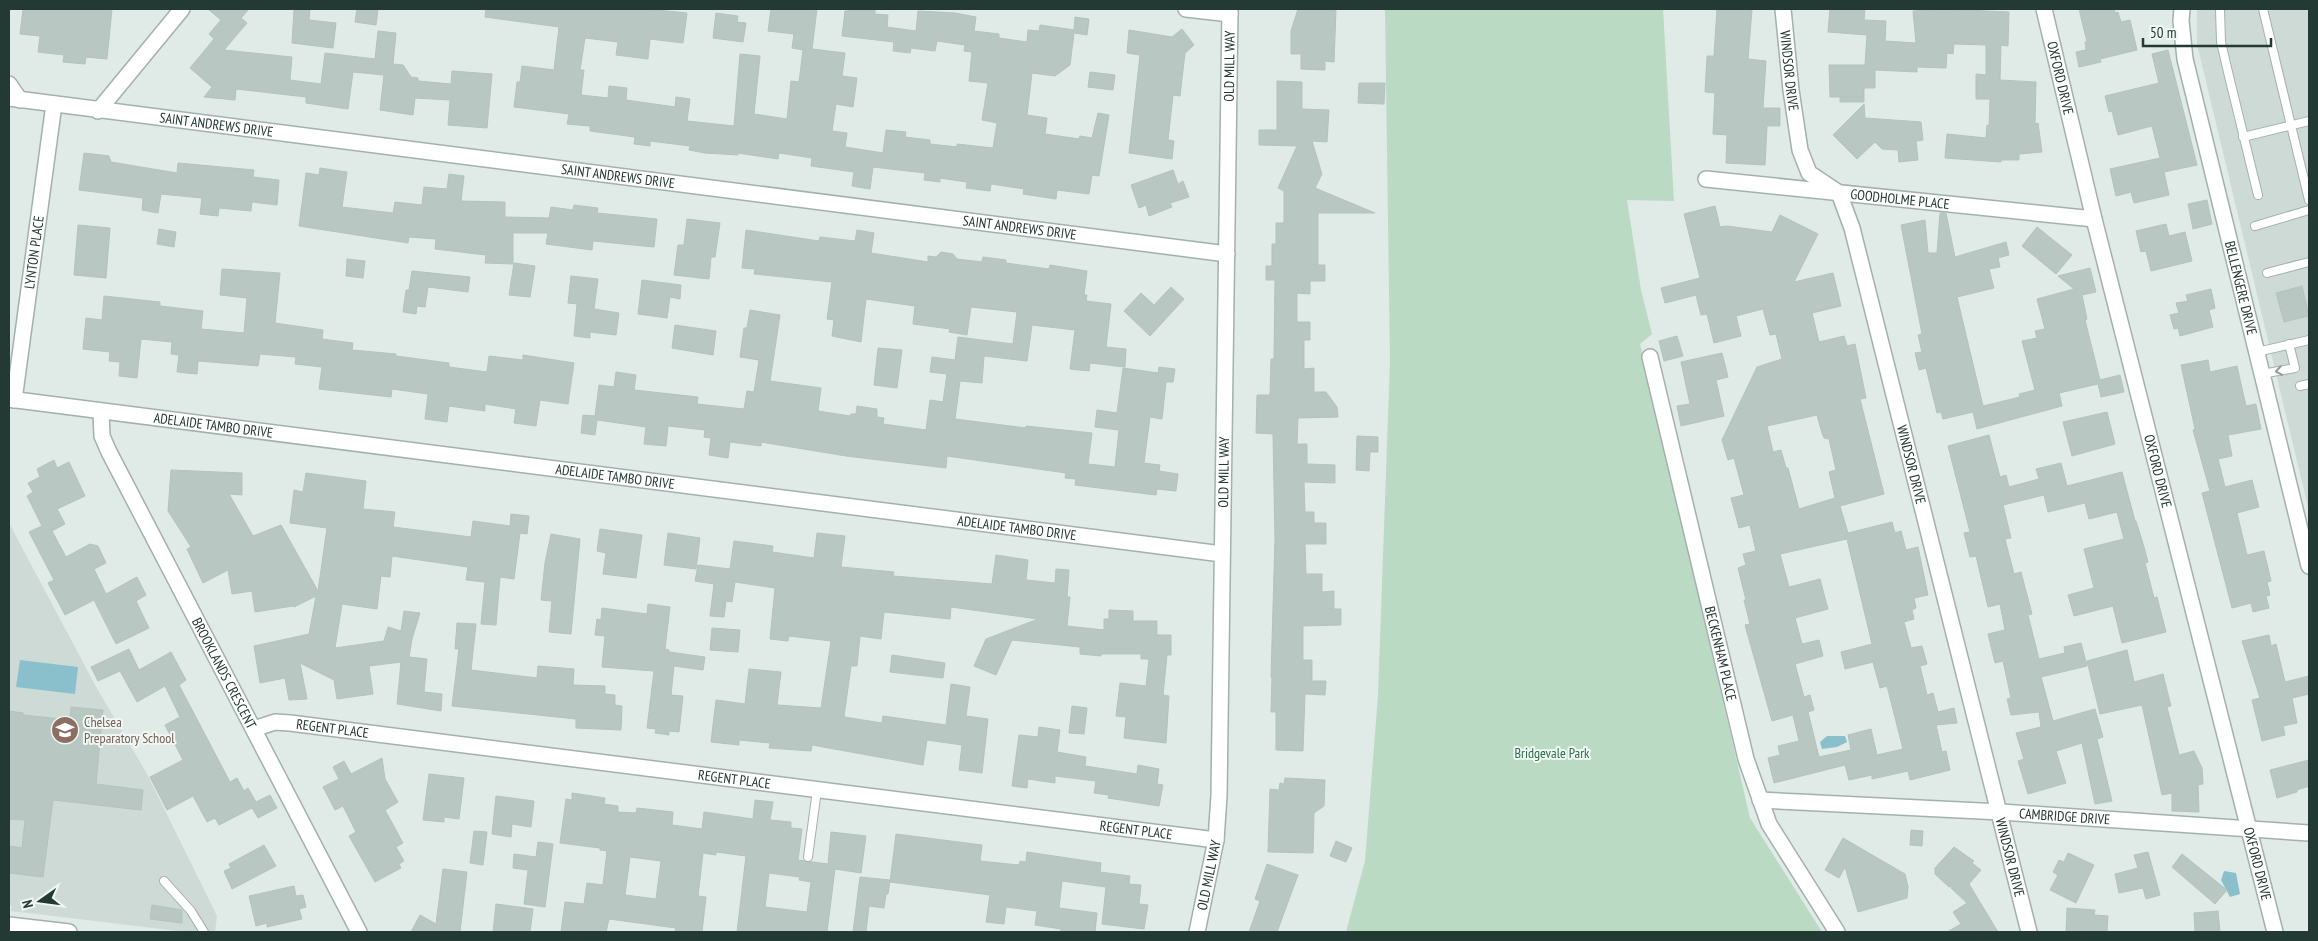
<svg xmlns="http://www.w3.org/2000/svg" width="2318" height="941" viewBox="0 0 2318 941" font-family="'PT Sans Narrow',sans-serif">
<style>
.built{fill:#cedad5}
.green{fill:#badac4}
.water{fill:#8ac0cc}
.building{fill:#b8c7c2;stroke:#b3c3bd;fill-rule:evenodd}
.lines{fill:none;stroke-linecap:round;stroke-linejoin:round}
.service-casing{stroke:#a3b1ad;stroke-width:10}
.minor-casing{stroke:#a3b1ad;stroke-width:18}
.tertiary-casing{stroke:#a3b1ad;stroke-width:18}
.service{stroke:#fff;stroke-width:8}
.minor{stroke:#fff;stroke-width:15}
.tertiary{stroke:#fff;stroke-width:15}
.oneway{stroke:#909c9a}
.labels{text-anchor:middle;stroke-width:4;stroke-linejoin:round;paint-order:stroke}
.street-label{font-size:14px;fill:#223934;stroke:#f0f7f4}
.education-label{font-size:14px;fill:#785e54;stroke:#f0f7f4;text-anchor:start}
.park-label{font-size:14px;fill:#2e6e49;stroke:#f0f7f4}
</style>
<rect width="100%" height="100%" fill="#e0eae6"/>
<path class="built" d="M2197,9H2309V511L2197,44Z
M9,523L95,685L147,774L217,916L215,932H187L11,911L12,906L9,905Z"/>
<path class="green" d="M1385,9H1663L1674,201L1627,200L1641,290L1652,334L1640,344L1750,818L1822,932H1346L1365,861L1378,696L1390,361Z"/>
<path class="water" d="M20,660L78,667L75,694L16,687Z
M1827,736H1845L1847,742L1837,747L1822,749L1820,742Z
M2224,871L2236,873L2240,894L2230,897L2221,880Z"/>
<path class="building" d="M23,9H112L107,59L86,57L85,64L63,62L64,55L38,52L40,36L20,34Z
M208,9H249L241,18L247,23L224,50L292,57L290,80L321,84L325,53L375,59L378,31L396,33L393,64L403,65L411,77L418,78V81L451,84L452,71L492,74L487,128L448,125L450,100L415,98L413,115L380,110L384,75L353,72L348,109L306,103V97L236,89L235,100L204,97L212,87L190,68L214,39L209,34L221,20Z
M294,9H310L309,20L336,23L333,48L292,43Z
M357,9H378L376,25L355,22Z
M486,9H648L687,13L683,43L650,39L648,59L616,55L618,42L585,38L580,70H584L581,95L608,98L609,86L627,88L626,100L675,107L676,97L690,99L687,121L734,126L740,54L760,56L754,114L787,119L791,81L799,82L803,50L792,48L794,34L768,31L771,9H817L812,49L845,53L842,76L857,78L853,107L836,104L832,131L847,133L845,147L883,153L886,130L906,132L905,137L930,140V144L957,147V144L993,148L997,123L982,120L988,83L969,81L972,52L964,51L965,45L937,41L935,51L911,48L910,53L893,51L894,42L842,36L845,11L875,9V14L888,15L887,27L916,31L918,11L955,13L976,17L974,31L999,34V38L1027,42L1028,30L1039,31L1040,25L1074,30L1075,17L1089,19L1087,35L1074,33L1070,65L1055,76L1032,73L1027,115L1047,118L1045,134L1079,139L1080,136L1092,138L1098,113L1109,115L1099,176L1092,175L1089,194L1057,190L1056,199L1023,194L1024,189L991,184L990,191L966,188L967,182L940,178V182L924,180L925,173L873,167L870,189L852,186L854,172L811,166L812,158L779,153L778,159L738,153V155L705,153L689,150L690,146L650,141V146L634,144L635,137L590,131V126L567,124L569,114L514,107L517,82H520L522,66L554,70L559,27L485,17Z
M1298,9H1336L1334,62L1325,61V70L1301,69V54H1291V31Z
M1717,9H1752L1748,59L1766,61L1763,108H1780V126H1767L1765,165L1726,163L1727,135L1713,134L1715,93L1705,92L1707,56H1714Z
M1830,9H1865L1864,20L1886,21L1885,41L1916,43L1913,11L1945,9L2009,12L2008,46L2001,45L2000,80L2036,82L2035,124L2038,123L2042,152L2019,154V160H2001V162L1945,158L1947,134L1986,138L1987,125L1989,126L1990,99H1976V74L1986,75V45L1954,44L1953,54L1947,53L1946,68L1917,67V72L1875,70V88H1864V102H1840V97H1830L1829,65H1865L1867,35L1828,32Z
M2079,9H2114L2115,13L2118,12L2121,22L2130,20L2137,50L2100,59L2101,62L2079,67L2076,52L2086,50L2085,42H2087Z
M716,13L738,16L737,22L746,23L743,42L713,38Z
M1182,29L1194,45L1185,53L1180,96L1173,95L1168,140L1174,141L1172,159L1129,153L1140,55L1127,53L1129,30L1172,37Z
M2168,50L2197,165L2164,172L2169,195L2134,203L2131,192L2116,196L2110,169L2160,158L2152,126L2118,135L2112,111L2109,112L2105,96L2159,83L2152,54Z
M1090,72L1115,75L1113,90L1088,87Z
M1277,81L1302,82V109L1329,110L1327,142L1312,141L1322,174L1315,188L1375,213H1318V265H1325V281H1310V294L1297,293V322H1310V340H1304V369L1314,368V392H1326L1337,407L1338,417L1298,418L1297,444H1307V464L1335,465V483L1304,482L1305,512H1314V523H1326V544H1305L1306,574H1322V592L1334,591V609H1341V625L1303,626V660H1312V681H1326L1325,695L1305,694L1303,751L1276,750V712H1271L1272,677H1271L1275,539L1273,434L1256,433L1257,395H1270L1271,359H1274L1275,280H1266V266H1272V244H1276V223H1284V191L1278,188L1297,146L1259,145V130H1277Z
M1359,83H1385L1384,104L1358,103Z
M1864,104L1865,118L1921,122L1923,140L1916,141L1918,160L1899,162L1898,150L1882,149L1875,142L1857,159L1833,135Z
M84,153L109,156L111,162L177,173L178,163L254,170L253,177L279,180L277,205L252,202L251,211L219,208L218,216L200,214L202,198L161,194L158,213L142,210L143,198L79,190Z
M320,168L347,172L342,207L393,213L395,202L422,205L424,187L447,189L449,174L464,176L461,201L505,202V217L549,218L551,207L573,210L574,205L598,208L597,213L657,219L654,247L593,241L592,250L546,244L548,233H513V264L485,263L486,255L435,249L436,239L409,237L408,243L299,226L306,173L319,175Z
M1173,170L1178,184L1183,181L1189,197L1170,203L1172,207L1149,216L1146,205L1139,208L1131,185Z
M2207,200L2212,224L2193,229L2188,204Z
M1715,206L1720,227L1727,226L1772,232L1780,215L1818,234L1794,282L1833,273L1841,306L1812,313L1819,342L1844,336L1847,346L1855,344L1866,398L1860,399L1884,494L1840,506L1848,533L1892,522L1895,533L1901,531L1906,550L1918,547L1928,595L1914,598L1916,608L1912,610L1914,619L1904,622L1911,648L1922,646L1927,664L1920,666L1927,695L1933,693L1938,712L1954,708L1957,723L1936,725L1942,752L1946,751L1950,770L1910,780L1908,771L1872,779V775L1849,780L1845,765L1774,783L1768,758L1780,755L1778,746L1799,741L1793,715L1772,721L1745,625L1750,624L1744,600H1746L1738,568L1746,565L1743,554L1756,551L1750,525L1739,528L1731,498L1744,495L1734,458L1728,460L1722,440L1757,367L1782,359L1776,334L1770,335L1763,309L1736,316L1741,336L1714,343L1707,314L1701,315L1696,295L1665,303L1661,288L1700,278L1684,214ZM1817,415L1822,433L1824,438L1829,439L1836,470L1829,472L1835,498L1799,509L1788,468H1786L1781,450L1773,452L1767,426ZM1847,539L1872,644L1841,652L1845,669L1873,662L1880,688L1887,686L1903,749L1877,755L1871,729L1848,735L1851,750L1819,757L1808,712L1814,710L1810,695L1804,697L1795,664L1823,656L1819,640L1802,644L1795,618L1828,609L1820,579L1789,587L1780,554Z
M1940,213H1946L1955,257L2006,242L2009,255L1998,258L2000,267L1989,269L1994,288L1957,297L1983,406L2020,397L2019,394L2035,390L2022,341L2037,338L2035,331L2045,329L2037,299L2074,289L2058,276L2090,268L2096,292L2082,295L2087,319L2085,320L2100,380L2120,375L2124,392L2101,397L2098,384L2059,393L2062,406L1977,429L1973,412L1943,419L1941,412L1937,413L1926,368L1919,370L1915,353L1922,352L1918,335L1922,334L1901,225L1925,220L1928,253H1937Z
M687,219L720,223L715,257H711L709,279L674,275L678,245H684Z
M2166,224L2169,236L2185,232L2192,261L2151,271L2146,251L2141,252L2136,231Z
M78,225L110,228L106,278L74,275Z
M2037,227L2072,255L2056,274L2022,246Z
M159,229L176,232L174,247L157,244Z
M746,230L819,241L820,237L855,241L857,230L874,233L871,253L928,262V256L936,257L941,252L953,254L957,259L982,262L983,257L1006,260V263L1049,269L1050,265L1087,271L1084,295H1087L1086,301L1111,304L1106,347L1126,349L1125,367L1090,363L1089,371L1070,369L1075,330L1032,325L1027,361L984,356L982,383L960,381L955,419L1026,428V426L1092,433L1088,464L1115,467L1119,430L1095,427L1097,410L1117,413L1123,368L1158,373L1159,367L1175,369L1173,382H1166L1162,419L1150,417L1144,463L1160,465L1159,471L1178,474L1176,491L1157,489L1156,495L1075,485L1076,479L1065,478L1066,473L947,456L946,468L846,456L761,442V446L730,442L728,458L709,455L711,438L704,437L705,430L668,426L666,446L644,444L646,427L597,420L595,435L581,433L583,415L595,416L599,385L614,387L616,372L636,375L634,390L698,397L697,404L744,409L747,391L754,392L759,360L740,357L744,328H747L750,310L780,315L770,381L821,388L818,411L850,416L851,414H856L857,406L877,409V417L884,418L883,424L926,430L930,400L943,402L947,374L930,372L932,357L955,360L958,337L1013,344L1017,312L971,307L967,335L949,332L950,329L913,324L915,306L866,299L861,342L832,336L834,320L827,319L832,282L754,274L755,269L742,268Z
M347,259L365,261L363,278L346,276Z
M514,263L535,266L530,297L509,295Z
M222,269L280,273L275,323L323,330L322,339L353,343L352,350L396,354V356L449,363V367L487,372L489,356L523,360V355L574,363L568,404L540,400L536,426L514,423L516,409L485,404V411L449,406L447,422L425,419L428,394L392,389L391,397L319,389L322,367L295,364L296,357L260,354L258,366L198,361L197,374L177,372L179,355L171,354L172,342L141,339L137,378L119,376L120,362L109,361L110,352L83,349L86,318L102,320L104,296L160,302V306L203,311L201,329L244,333L247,298L220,295Z
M412,271L470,277L468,292L428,287L425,307L417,306L416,314L403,312L406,290H409Z
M571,276L598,279L594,309L619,313L616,335L590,332V338L574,336L577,304L568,303Z
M642,280L681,285L680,299L670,297L667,318L638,314Z
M2302,286L2309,316L2284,322L2276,293Z
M1171,287L1184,299L1150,336L1124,311L1141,293L1154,305Z
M2211,289L2215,308L2209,310L2213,327L2180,336L2178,328L2174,329L2170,315L2179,313L2176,303L2188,301L2186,295Z
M675,325L716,331L713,355L672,348Z
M1677,336L1683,356L1664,361L1659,341Z
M878,348L902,350L897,388L874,385Z
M1722,353L1728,377L1716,380L1724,416L1681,426L1677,406L1690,404L1681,362Z
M2208,360L2210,372L2237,366L2246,406L2256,404L2261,429L2228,435L2232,456L2218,459L2225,487L2252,480L2259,507L2237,513L2247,555L2264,551L2271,581L2267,582L2270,595L2266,596L2269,608L2253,612L2251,603L2232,608L2202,493L2210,491L2193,430L2195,429L2181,365Z
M2107,412L2115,444L2072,456L2063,422Z
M1989,435L2000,477L2006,475L2009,487L2039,479L2036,469L2061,463L2067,486L2122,472L2135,521H2136L2144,547L2148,562L2145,563L2154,598L2157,597L2166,632L2122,643L2113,606L2074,616L2068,595L2094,588L2084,549L2124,539L2117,512L2089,519L2085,503L2048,512L2044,495L2003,505L2011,538L2005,539L2014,574L2021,572L2032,614L2028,615L2039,659L2065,653L2064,647L2081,643L2087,666L2041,677L2053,721L2095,709L2103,737L2097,739L2112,801L2095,804L2082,743L2056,751L2066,783L2028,794L2018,761L2024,759L2016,733L2041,727L2039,712L2011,715L2007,699L2011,698L2003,661L1995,663L1988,634L2005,630L2000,604L1988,607L1976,556L1970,557L1964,533L1970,532L1948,446Z
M1357,436L1378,437V452H1370L1369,471L1356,470Z
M54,460L57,468L69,462L85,496L57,509L65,524L52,531L66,557L90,544L98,546L106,563L94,569L106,594L137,577L146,595L136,601L149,628L116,644L94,600L65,615L48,583L54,580L29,532L42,526L27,496L33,492L28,483L40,477L37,469Z
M171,470L242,473V495L229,494L253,536L281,525L318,591L327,528L290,523L294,490L303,492L306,473L366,481L363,509L395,512L393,527L471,537L473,521L510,526L511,514L529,516L527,534L520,533L514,579L500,577L496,625L481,624L485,582L466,580L468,567L392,556L390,577L381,576L377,609L342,604L335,648L384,641L388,627L401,631L404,611L420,613L412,639L409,657L427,659L424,692L442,694L441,711L397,704L401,662L369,666L373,694L337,699L334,680L300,663L307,699L289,700L285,678L260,683L254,646L309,634L316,596L294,607L293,606L255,612L252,591L232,594L228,570L203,583L187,549L191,547L168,511Z
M600,529L642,535L636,578L603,574L606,553L597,551Z
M668,533L700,538L696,569L664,565Z
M817,533L845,536L841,567L894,572L893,576L992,584L996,555L1028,560L1026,580L1055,583L1056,569L1069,570L1067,597H1070L1067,626L1104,630V619H1109V610L1133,611V621H1157V635H1171V655H1167L1163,695L1169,696L1166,743L1124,738L1126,717L1116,716L1120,683L1146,686L1149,659H1141V654H1101V656L1080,654V647L1012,640L996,675L974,666L986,639L1038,619L951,607L950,619L884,612L881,639L860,636L857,666H851L844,717L882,723L883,716L946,725L951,684L970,687L966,716L988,719L982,773L959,770L962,745L927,740L923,765L812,745L811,751L769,748L770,743L739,740V745L711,742L716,700L745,704L749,669L781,672L777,705L821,708L831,641L789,636L788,641L770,639L775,588L735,582L732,602L726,601L724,617L710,616L714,584L695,581L698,565L730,569L734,541L773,546L772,552L814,558Z
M551,534L580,539L571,634L549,632L552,601L541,600L545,563Z
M648,604L670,607L665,649L669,650V652L705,657L703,670L674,666L671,695L683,696L679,732L669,731V735L655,733L656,729L647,728L654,671L602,667L605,636L595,635L597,619L601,620L602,608L647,614Z
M457,623L476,624L471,670L537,678L538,666L574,669L573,685L605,686V694L615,695V705L622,706L621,730L576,728V719L452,706L459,649H455Z
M712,628L740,630L738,652L710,650Z
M2269,635L2271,646L2276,644L2285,682L2309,676V694L2292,698L2297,723L2283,726L2285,735L2262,741L2252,700L2260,698L2242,641Z
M129,649L139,670L171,652L186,680L179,685L230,782L237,778L244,791L248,788L256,802L270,795L277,808L258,818L252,808L219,825L215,818L207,822L193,796L167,810L150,777L183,760L165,725L180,717L165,686L137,702L120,671L98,681L91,667Z
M2127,650L2134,682L2163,674L2171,706L2167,707L2179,755L2194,751L2202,768L2203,784L2198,785L2199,812L2172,811V793L2162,795L2142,705L2100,714L2087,661Z
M892,655L945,663L943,678L890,672Z
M1072,706L1087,708L1084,734L1069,733Z
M71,707L103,710L96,784L143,790L141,810L53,800L43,877L9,873V846L22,848L25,820L9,819V711L23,713V715L70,720Z
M1039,727L1060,730L1057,752L1086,757L1085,766L1137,774L1138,765L1159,769L1157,784L1163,785L1159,806L1108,798L1109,795L1094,793L1096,781L1055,776V783L1028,779L1027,788L1012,786L1019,735L1038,737Z
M382,758L385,779L398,802L385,810L403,843L396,847L404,861L399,864L401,868L375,882L349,836L356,832L343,806L335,810L323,787L339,779L333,767L344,761L351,774Z
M2309,760V786L2297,790V792L2277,798L2270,770Z
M429,774L464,778L459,819L444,817V822L423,820Z
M1285,778L1325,780L1324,806L1314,813L1313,853L1268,852L1270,789L1279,790L1280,783L1284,784Z
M572,793L605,798L604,804L618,806V812L636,813L637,808L673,812L672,825L702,829L704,812L753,819L755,800L773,802L770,820L791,822V828L802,829L798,860L828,864L831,832L866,836L861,873L835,869L827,932H737L746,856L716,852V855L703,853L698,896L706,897L702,932H675L676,928L609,919L606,932H561L565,902L584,904L587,883L603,885L607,851L600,850V848L560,843L566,799L572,800ZM630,857L661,861L656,899L625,895ZM769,873L800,877L799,880L811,882L807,912L765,907Z
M496,796L534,801L531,827L512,824L511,837L492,834Z
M1911,830L1923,831L1922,846L1910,845Z
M474,831L487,832L483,865L470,863Z
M896,834L982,845L980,861L1019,865L1020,861L1026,862L1027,852L1101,863L1100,872L1130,876L1129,884L1141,885L1139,904L1148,905L1144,929L1102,924L1106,887L1062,881L1059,908L1097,913L1095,932H1061V929L1035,925L1037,911L1006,907L1004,924L986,922L990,895L890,882Z
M1843,838L1905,874L1908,887L1907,898L1858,912L1845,867L1839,878L1825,870Z
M1336,841L1352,848L1346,862L1330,856Z
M538,842L553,844L545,907L524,904L528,870L513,868L514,854L536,857Z
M264,845L276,866L232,889L224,871L231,868L229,864Z
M1954,847L1974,861L1972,863L1981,870L1969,884L1998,932H1947L1961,924L1953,912L1967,903L1951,888L1955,886L1949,887L1935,874V868Z
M2148,852L2160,895L2146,899L2143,888L2119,893L2115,874L2138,868L2134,855Z
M2068,853L2094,865L2076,903L2050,890L2058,875L2053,872L2059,860L2064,862Z
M2182,854L2227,890L2215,904L2172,867Z
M1267,864L1298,875L1277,932H1249L1259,904L1260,901L1255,899Z
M443,869L467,872L460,932H411L420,915L436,924Z
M860,877L890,880L888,894H886L884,908L869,906L866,932H853Z
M294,886L296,896L303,895L306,907L299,909L302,919L267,927V923L256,926L249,896Z
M496,904L533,909L530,932H493Z
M152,905L182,910V923L150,919Z
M2067,908L2095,910L2094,915L2108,916L2107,932H2066Z
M2218,911L2220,932H2195L2194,913Z"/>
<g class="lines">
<g class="service-casing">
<path id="service" d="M2220,9L2221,42L2227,68L2258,195
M2263,9L2309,200
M2243,137L2309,121
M2255,226L2309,210
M2267,273L2309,262
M2257,352L2309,340
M2262,374L2295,368L2289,344
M2300,386L2309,384
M808,857L817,790
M164,881L191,911L204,932"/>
</g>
<g class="minor-casing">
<g id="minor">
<path d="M1186,9L1230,14"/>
<path id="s1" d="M1783,9L1791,90L1800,150L1809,173L1839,193L1852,228L2029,932"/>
<path id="s2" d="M2044,9L2094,219L2275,932"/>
<path id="s3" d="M2182,9L2181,21L2185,59L2309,566"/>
<path d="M9,84L20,100"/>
<path id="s4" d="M9,98L1227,254"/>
<path d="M98,111L182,9"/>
<path id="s5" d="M1706,179L2094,219"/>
<path id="s6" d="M1650,357L1746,759L1769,824L1837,932"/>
<path id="s7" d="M14,400L54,104"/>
<path id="s8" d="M101,412L102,436L109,452L359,932"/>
<path id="s9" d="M254,729L275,722L290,723L1216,840"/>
<path id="s10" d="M1760,800L2001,812L2309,833"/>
<path d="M9,925L69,932"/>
</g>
</g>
<g class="tertiary-casing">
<g id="tertiary">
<path id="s11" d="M9,399L1222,554"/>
<path id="s12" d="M1197,932L1216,840L1219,796L1230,9"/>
</g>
</g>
<use href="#service" class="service"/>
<use href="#minor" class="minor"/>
<use href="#tertiary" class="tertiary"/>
</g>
<defs><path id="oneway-chevron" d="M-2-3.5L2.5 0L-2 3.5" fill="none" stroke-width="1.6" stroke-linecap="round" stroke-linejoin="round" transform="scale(1.25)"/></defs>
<use class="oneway" href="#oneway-chevron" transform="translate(2279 371) rotate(170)"/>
<defs>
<g id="school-disc" transform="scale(1.4375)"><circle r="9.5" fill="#8d6e63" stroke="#f0f7f4"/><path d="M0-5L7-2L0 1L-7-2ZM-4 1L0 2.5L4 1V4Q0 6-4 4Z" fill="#fff"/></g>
</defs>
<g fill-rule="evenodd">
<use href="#school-disc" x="65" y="730"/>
</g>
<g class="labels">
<g class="street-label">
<text dy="5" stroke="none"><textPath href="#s12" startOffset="868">OLD MILL WAY</textPath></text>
<text dy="5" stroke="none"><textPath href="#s1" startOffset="62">WINDSOR DRIVE</textPath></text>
<text dy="5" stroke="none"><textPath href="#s2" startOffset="71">OXFORD DRIVE</textPath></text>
<text dy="5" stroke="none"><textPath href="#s4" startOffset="209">SAINT ANDREWS DRIVE</textPath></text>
<text dy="5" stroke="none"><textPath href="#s4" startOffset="614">SAINT ANDREWS DRIVE</textPath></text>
<text dy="5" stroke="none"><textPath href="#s5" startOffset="195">GOODHOLME PLACE</textPath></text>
<text dy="5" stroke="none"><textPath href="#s4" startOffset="1019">SAINT ANDREWS DRIVE</textPath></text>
<text dy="5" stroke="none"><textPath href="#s7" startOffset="149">LYNTON PLACE</textPath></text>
<text dy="5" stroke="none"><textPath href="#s3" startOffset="286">BELLENGERE DRIVE</textPath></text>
<text dy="5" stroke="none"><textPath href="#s11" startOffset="206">ADELAIDE TAMBO DRIVE</textPath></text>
<text dy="5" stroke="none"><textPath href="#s1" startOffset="484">WINDSOR DRIVE</textPath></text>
<text dy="5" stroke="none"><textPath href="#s2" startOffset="476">OXFORD DRIVE</textPath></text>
<text dy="5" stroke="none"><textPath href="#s12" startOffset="462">OLD MILL WAY</textPath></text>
<text dy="5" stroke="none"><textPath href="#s11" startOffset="611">ADELAIDE TAMBO DRIVE</textPath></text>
<text dy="5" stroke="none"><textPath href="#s11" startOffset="1016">ADELAIDE TAMBO DRIVE</textPath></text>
<text dy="5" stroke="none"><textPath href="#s6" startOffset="305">BECKENHAM PLACE</textPath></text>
<text dy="5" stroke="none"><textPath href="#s8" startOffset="291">BROOKLANDS CRESCENT</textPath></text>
<text dy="5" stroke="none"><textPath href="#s9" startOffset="80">REGENT PLACE</textPath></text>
<text dy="5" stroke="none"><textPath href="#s9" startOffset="485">REGENT PLACE</textPath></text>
<text dy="5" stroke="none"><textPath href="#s10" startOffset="305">CAMBRIDGE DRIVE</textPath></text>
<text dy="5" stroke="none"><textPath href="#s9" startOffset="890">REGENT PLACE</textPath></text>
<text dy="5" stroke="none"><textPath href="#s1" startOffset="889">WINDSOR DRIVE</textPath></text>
<text dy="5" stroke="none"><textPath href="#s2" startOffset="881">OXFORD DRIVE</textPath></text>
<text dy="5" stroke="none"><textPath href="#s12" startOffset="58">OLD MILL WAY</textPath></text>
</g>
<g class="education-label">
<text x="84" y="727">Chelsea<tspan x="84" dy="16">Preparatory School</tspan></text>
</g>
<g class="park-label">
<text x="1552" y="758">Bridgevale Park</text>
</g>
</g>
<rect width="2318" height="941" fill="none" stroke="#223934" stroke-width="20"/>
<g transform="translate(40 901) rotate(256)" stroke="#f0f7f4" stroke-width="4" paint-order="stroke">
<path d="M0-4L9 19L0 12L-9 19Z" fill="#223934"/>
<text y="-8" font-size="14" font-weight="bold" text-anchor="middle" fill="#223934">N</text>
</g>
<path d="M2143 38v8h128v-8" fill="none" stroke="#223934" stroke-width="2.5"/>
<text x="2150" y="38" font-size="15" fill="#223934" stroke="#f0f7f4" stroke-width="4" paint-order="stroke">50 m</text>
</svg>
